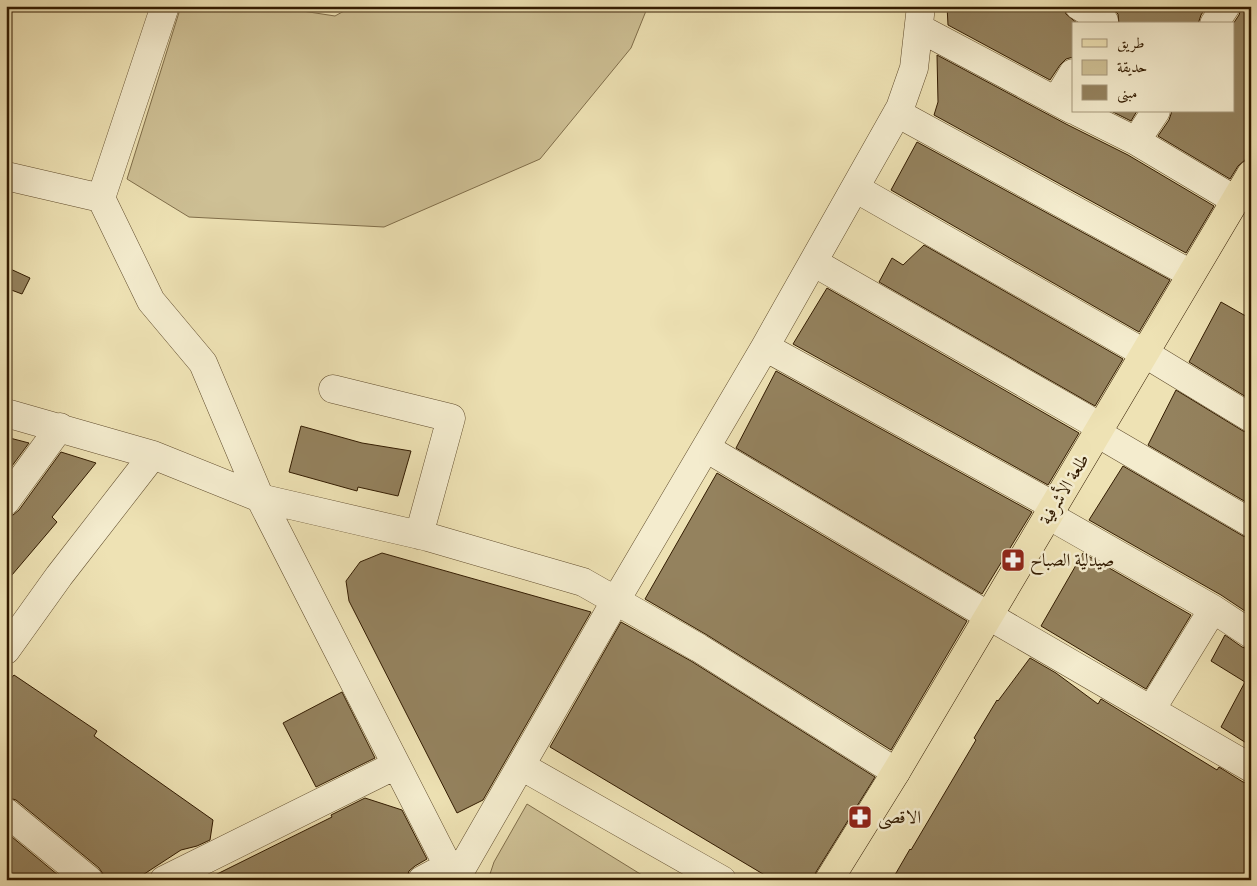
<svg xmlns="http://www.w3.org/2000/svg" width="1257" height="886" viewBox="0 0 1257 886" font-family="'IM FELL English',Amiri,serif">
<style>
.green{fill:#cec095;stroke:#806e4a}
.building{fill:#94825e;stroke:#321b00}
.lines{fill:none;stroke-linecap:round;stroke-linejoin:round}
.minor-casing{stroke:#614d2d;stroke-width:29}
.major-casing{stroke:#321b00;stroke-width:29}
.minor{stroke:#f4ecce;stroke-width:28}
.major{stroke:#eee2b4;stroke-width:28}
.labels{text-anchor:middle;stroke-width:5;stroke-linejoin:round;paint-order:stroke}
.street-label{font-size:18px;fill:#321b00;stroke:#f4ecce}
.poi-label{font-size:18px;fill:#321b00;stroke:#f4ecce;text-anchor:start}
</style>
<rect width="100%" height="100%" fill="#eee2b4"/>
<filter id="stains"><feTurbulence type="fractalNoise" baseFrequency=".004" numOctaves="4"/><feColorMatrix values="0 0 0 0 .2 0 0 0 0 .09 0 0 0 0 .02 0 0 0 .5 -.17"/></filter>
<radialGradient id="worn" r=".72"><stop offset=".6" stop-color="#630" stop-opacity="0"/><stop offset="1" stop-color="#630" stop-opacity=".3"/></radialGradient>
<path class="green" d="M181,6H270L335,16L353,6H648L631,48L540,159L384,227L189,217L127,179Z
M527,804L650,880H488L494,862Z"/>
<path class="building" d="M947,6H1063L1066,14L1078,24H1073V57L1066,59L1060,65L1050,80L948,25Z
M1110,6H1207L1201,15L1198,24H1119L1118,14Z
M1242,6H1251V151L1245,160L1238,166L1230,179L1158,136L1169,120L1172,111H1233V24L1239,15Z
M937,55L1066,124L1128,155L1214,206L1186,253L934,115L938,102Z
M1111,111H1137L1131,121Z
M917,142L1170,280L1139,332L891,190Z
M924,245L1123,359L1095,406L879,282L892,258L903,265Z
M6,267L30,278L22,294L6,288Z
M827,288L1079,433L1048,485L793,344Z
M1221,302L1251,319V400L1189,362Z
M776,371L1032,512L982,594L736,448Z
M1176,390L1243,431L1251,434V505L1148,445Z
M301,426L362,443L411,451L398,496L358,487L357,491L289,472Z
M6,437L29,443L6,474Z
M61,452L96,463L52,517L57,522L6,582V516L13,515L19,510Z
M1123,466L1243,536L1251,539V615L1221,595L1089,520Z
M717,473L967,621L891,750L707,635L645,599Z
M382,553L591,612L483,800L457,813L349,601L346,581L360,562Z
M1083,553L1191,615L1146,689L1041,626Z
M621,622L691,661L875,777L816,872L813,880H773L550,747Z
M1225,635L1242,647L1251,650V746L1221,727L1245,682L1211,661Z
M1030,658L1056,673L1098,704L1101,699L1217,770L1219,767L1243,782L1251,784V880H892L910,849L911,850L976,740L974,738L997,700L998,701Z
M14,675L97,731L94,736L213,820L210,840L197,846L181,850L135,880H104L103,874L99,868L16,800L6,797V684Z
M342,692L375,758L316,787L283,723Z
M365,798L402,810L427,859L415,866L409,871L406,880H205L332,817L331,815Z
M6,832L64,880H6Z"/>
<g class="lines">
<g class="minor-casing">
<path id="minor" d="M1079,6L1104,21
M1214,24L1226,6
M919,28L1073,110
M1056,101L1073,73
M1076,111L1136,141L1235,200
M897,113L1191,274
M1136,141L1156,111
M6,176L101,198L165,6
M855,188L1144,353L1251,418
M101,198L151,301L203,363L260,498L448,866L453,880
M813,262L1101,427
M765,347L1054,506
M333,389L451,418L419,535
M6,413L153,455L260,498L428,537L583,582L699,648L896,772
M1097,433L1251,523
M706,448L989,616L1251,768
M6,501L60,427
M1048,515L1213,609L1251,634
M6,650L59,576L153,455
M1151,710L1213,609
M521,766L722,880
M6,812L89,880
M164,880L396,765
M422,880L448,866
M455,880L616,600L765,347L900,108L914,68L921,6"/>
</g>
<g class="major-casing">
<path id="major" d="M829,880L896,772L1251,174"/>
</g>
<use href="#minor" class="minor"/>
<use href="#major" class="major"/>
</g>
<defs>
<g id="pharmacy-square" transform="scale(1.25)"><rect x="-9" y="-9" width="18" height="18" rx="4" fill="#8f2418" stroke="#f4ecce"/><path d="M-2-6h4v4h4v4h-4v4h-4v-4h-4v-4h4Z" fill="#fff"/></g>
</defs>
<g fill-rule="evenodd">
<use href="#pharmacy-square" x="1013" y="560"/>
<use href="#pharmacy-square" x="860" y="817"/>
</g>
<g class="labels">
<g class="street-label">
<text transform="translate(1064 489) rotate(-59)" y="6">طلعة الأشرفية</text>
</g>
<g class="poi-label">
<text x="1030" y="566">صيدلية الصباح</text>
<text x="878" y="823">الاقصى</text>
</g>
</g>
<rect width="1257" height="886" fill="none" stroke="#eee2b4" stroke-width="25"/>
<rect x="8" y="8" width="1242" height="871" fill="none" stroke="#321b00" stroke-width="2.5"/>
<rect x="12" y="12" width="1232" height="861" fill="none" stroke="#321b00"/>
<rect x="1072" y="22" width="162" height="90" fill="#f4ecce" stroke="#a6987c"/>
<rect x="1082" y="39" width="25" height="8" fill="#eee2b4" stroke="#a6987c"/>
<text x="1117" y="48" font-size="15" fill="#321b00">طريق</text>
<rect x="1082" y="60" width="25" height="15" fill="#cec095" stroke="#a6987c"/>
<text x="1117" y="72" font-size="15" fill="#321b00">حديقة</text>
<rect x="1082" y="85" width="25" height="15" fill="#94825e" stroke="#a6987c"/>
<text x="1117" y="98" font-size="15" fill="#321b00">مبنى</text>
<rect width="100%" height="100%" filter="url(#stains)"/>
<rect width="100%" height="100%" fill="url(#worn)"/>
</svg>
